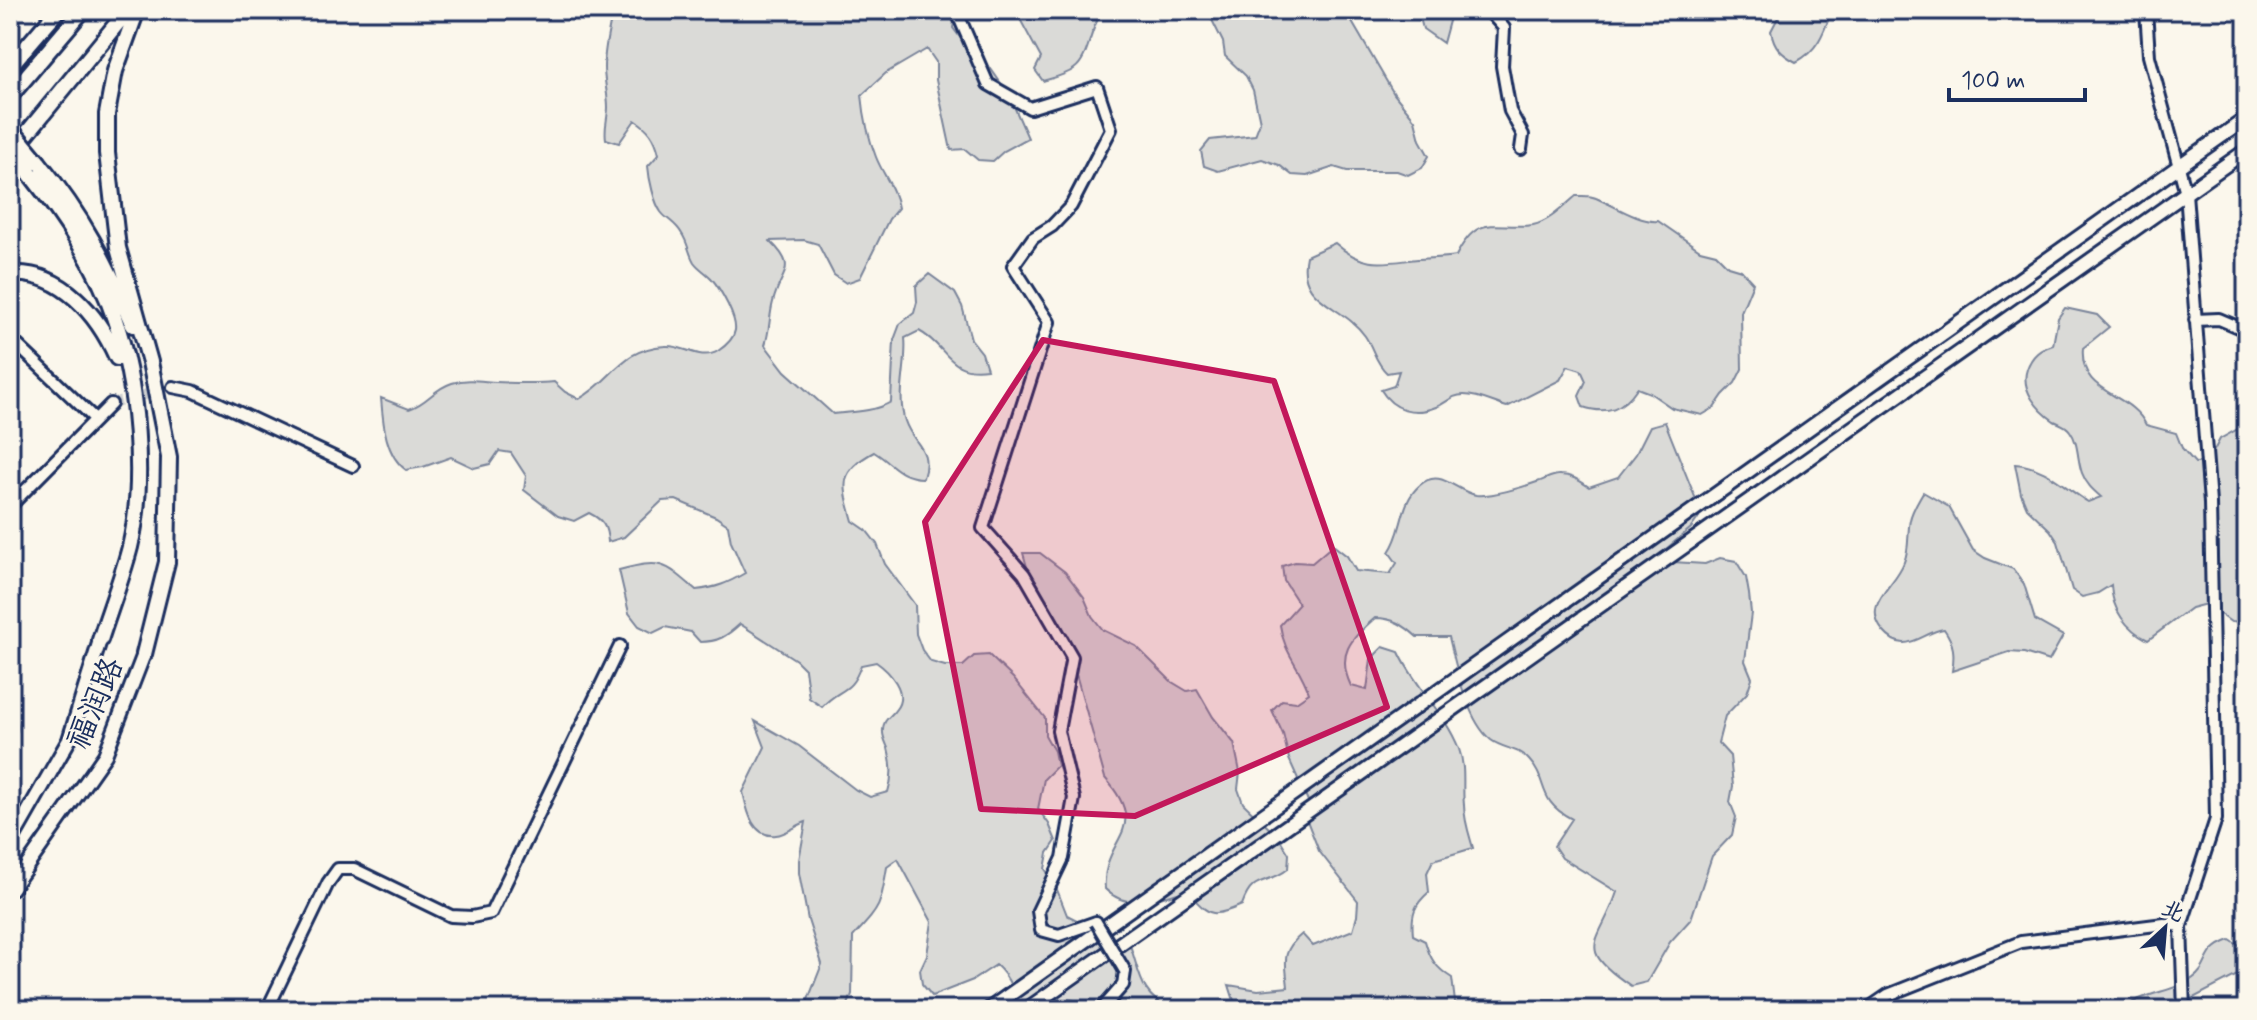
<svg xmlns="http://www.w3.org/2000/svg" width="2257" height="1020" viewBox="0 0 2257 1020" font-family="Mynerve,'LXGW WenKai TC',sans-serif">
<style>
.green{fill:#dadad7;stroke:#7a849a;stroke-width:2}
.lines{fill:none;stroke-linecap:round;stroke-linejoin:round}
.minor-tunnel{stroke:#cecfd0;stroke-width:10;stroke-dasharray:10 5;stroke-linecap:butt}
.minor-casing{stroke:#1b2f5e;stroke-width:16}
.major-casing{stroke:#1b2f5e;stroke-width:18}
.highway-casing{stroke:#1b2f5e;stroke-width:20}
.minor{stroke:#fbf7ec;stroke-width:10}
.major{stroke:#fbf7ec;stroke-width:12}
.highway{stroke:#fbf7ec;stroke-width:14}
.minor-bridge-casing{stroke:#1b2f5e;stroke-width:16;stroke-linecap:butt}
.highway-bridge-casing{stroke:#1b2f5e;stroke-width:20;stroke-linecap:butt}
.minor-bridge{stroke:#fbf7ec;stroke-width:10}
.highway-bridge{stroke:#fbf7ec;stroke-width:14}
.marked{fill:#c2185b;fill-opacity:0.2;stroke:#c2185b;stroke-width:6;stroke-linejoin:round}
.labels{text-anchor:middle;stroke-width:6;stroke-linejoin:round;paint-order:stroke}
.street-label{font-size:32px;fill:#1b2f5e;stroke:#fbf7ec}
</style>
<rect width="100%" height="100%" fill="#fbf7ec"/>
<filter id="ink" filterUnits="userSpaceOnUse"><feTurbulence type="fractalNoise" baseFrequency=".0125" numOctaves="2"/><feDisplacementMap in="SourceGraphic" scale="16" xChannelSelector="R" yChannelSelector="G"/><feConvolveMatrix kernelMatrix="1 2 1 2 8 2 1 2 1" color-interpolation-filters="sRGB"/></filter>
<g filter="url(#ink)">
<path class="green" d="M613,10H956L953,28L977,60L991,69L1009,95L1028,138L1004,151L993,161L978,160L965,149L951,150L936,80V62L927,49L886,73L862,95C864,116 868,137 876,157C883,175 895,188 898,208L889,219L860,278L846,283L834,275L818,244L804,240L770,241C799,269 781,270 773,302C769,317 770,330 765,345L785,371L833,414C852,412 874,412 891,402L894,340L900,324L914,313L917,302L916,286L929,274L955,293L962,306L971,339L982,353L987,369C947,375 948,346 919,331L905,338C908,364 896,395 905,421C913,445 933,448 923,478C900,478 892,463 874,452C837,472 843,485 853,521L866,530L877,544L885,564L915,605L916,634L922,650L931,662L945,666H963L974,656L989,655L1013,678L1045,718V735L1054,751L1057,766L1044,779L1038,809L1049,824L1056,841L1048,853L1045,869L1054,882L1067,915L1131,948C1141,978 1141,995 1171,1010H1077L1073,1000C1059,998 1050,1000 1040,1010H1013C1018,994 1008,976 996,965L973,980L932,996L922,984L920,970L927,955L932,922L898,859L887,867C880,909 881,906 853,937L852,994L846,1010H809L806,1005L822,964L808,920L799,873V860L806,822C797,825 786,834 776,835C752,838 747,810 743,792L765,747L755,721L799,746L856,790L870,797L888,792C893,777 892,764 888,748C886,743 882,736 883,730C883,719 891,717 896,709C909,692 889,671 876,662L861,665C851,695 840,687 822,707L809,698L805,669L796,660L740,624C727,636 718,642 700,642L691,632L665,627L653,633L639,626L629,613L619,570C661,559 664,562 696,590C716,588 728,583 745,573L731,542L728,525L716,517L676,500L662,501L624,537L608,542C607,526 603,520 589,513L574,521L558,516L524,490L526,476L511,453L499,451L490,464L474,468L451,457L423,467L406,470C385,455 383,423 381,398L409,409C428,403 433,389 452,383C468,378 480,381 496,382C515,383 535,384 554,382L565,392L579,399C614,380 619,349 665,346C683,344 700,362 718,351C740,336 738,326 728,305C723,295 719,287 712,279C707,273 698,268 694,262C689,254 688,243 682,234C676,223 667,220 661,212C654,202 649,179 648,166L659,154C655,137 649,129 635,120L619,143L606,139C604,127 608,118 608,107C608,94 604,81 604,68C604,48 609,29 613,10Z
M1019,10H1104C1089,27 1090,58 1074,69C1066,75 1053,78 1043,81L1035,70L1041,58L1021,21Z
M1207,10H1345L1394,94L1415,120L1420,140L1429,156L1422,168L1408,175L1397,171H1347L1334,167L1307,176L1292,175L1279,165L1262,159L1218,171L1204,166L1201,151L1210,140L1255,135L1260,122L1253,90L1246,76L1225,56L1223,42Z
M1418,10H1452L1443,43L1423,29Z
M1782,10H1832C1824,32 1818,51 1796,62C1781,54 1774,47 1771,31Z
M1576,196C1582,196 1590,195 1596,198C1613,205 1640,223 1658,221L1700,250L1716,254L1728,266L1741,270L1753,283L1741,312L1742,369L1735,383L1723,395L1714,408L1702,415L1672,408L1650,393L1637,388C1623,409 1607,415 1583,407L1579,396L1586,381L1581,370L1568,366L1560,380L1507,407C1493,403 1479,395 1464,395C1451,395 1447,403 1436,407C1414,416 1393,410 1381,390L1394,386L1399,371L1387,373C1375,362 1374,349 1365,336C1343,304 1296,303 1306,256L1335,243C1364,269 1382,263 1418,259C1430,258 1443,258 1456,256C1479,211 1495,230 1533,225C1549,222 1564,206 1576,196Z
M2065,308L2097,315L2109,327L2083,348C2079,396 2130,391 2146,425L2176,433L2182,448L2195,463L2208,462L2220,439L2247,424V623L2231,622L2206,604L2191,608L2148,640C2126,629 2112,610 2111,585L2098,593L2082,597L2072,590L2058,542L2050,530L2027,508L2021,494L2015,464C2045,466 2064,487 2088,502L2101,497C2093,490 2086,484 2082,473C2077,460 2079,443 2070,431C2066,425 2060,424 2054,421C2038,410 2020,390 2027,369C2032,355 2040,349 2053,345L2058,318Z
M1665,422L1697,502L1699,517L1691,528L1666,549L1673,562L1705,564L1720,558L1736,561L1746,577L1749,594L1751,613L1745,661L1752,678L1747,693L1725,716L1718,743L1730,756L1733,786L1730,802L1736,817L1732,835L1712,856L1691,919L1670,942L1647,982L1631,986C1572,947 1600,944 1617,892L1562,858L1554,846L1572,819C1536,801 1549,781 1529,760C1519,748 1503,749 1491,740C1467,721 1456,666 1449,637H1417C1404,625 1393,618 1375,618C1350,640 1336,654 1351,686L1367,690L1371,659L1383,647L1399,652C1415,687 1445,713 1459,749C1466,768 1462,785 1464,805C1464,820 1469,834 1473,848L1433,860L1427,873L1429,892C1414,905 1411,914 1413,935L1425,941C1430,959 1436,968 1452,978L1456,1010H1237L1229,985L1258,990L1288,987C1286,963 1280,952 1302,934L1313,946L1353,930L1357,916L1358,901L1319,851L1306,818L1308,801L1289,759L1283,734L1272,710L1282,700L1296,702L1309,693C1300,666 1284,654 1280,625L1299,604L1284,581L1282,566L1295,562L1312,563L1333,545L1347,556L1356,571L1390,574L1397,563L1389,552C1404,531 1399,503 1420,485C1440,467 1455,491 1476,495C1491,497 1523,487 1537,482C1545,480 1553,474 1560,475C1572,475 1580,481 1589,487L1618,477L1636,454L1650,426Z
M1923,492L1949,507L1973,550L1985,558L2013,569L2024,584L2035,620L2063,636L2049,661L2024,653L2009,652L1952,671C1955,654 1954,643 1944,629C1929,631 1917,643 1904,643C1895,643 1888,637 1883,631C1861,604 1895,587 1904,562C1910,548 1907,534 1910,520C1912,510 1918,501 1923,492Z
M1023,553H1040L1065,572L1084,597L1092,616L1103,630L1136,646L1172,682L1187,691L1197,689L1213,717L1234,743L1240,772L1238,789L1243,803L1279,838L1289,854L1288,869C1267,886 1253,873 1242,905C1208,920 1210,914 1186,891C1157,898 1128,912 1105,889C1101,836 1153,833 1105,778L1074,667L1032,584Z
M2230,940L2247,951V974L2241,973L2178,1006L2167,1005L2159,1010H2124C2135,994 2174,992 2192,979C2212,965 2200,951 2230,940Z"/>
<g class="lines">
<path class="minor-tunnel" d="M111,404L173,387"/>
<g class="minor-casing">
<path id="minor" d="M956,10L988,84L1030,108L1097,87L1111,129L1071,206L1052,226L1033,238L1013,266L1049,322L983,528L1024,574L1072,657L1058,731L1074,798L1063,858L1038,911L1041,930L1059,935L1096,922
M1488,10L1504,28L1502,66L1510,111L1523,135L1521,149
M2146,10L2149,56L2186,193L2210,503L2216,819L2181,926L2184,1010
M2195,320L2219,319L2247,331
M10,338L95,419
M173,387L193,391L353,466
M10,506L111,404
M10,725V729
M267,1010L328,883L338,869H354L451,916L472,917L491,913L620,646
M1101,1010L1123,985L1125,971
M1866,1010L1888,995L2021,942L2164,924L2181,926"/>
</g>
<g class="major-casing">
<path id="major" d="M10,843L69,740L100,640
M10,890L105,755L144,654
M988,1010L2247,118
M1026,1010L2247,150"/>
</g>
<g class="highway-casing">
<path id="highway" d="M137,10L115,71L107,114V153L118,248L150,362L169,457L167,562L144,654
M10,66L58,10
M10,96L83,10
M15,148L128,10
M39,163C84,218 105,261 133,325
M31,175C64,217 97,265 114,317C137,382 146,480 130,547C122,578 110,609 100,640
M10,274C61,270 98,315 117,358"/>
</g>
<use href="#minor" class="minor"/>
<use href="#major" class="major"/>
<use href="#highway" class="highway"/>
<g class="minor-bridge-casing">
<path id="minor-bridge" d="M1096,922L1125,971"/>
</g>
<g class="highway-bridge-casing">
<path id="highway-bridge" d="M10,128L39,163
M10,149L31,175"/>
</g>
<use href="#minor-bridge" class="minor-bridge"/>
<use href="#highway-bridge" class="highway-bridge"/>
</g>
</g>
<path class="marked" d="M1043,340L1274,381L1387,707L1135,816L981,809L925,522Z"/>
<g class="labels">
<g class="street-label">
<text transform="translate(94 703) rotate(-67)" y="11">福润路</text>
</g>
</g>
<rect width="2257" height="1020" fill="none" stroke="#fbf7ec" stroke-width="40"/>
<rect x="20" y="20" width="2217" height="980" fill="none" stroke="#1b2f5e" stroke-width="3" filter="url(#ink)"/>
<g transform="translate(2165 928) rotate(26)" stroke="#fbf7ec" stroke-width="6" paint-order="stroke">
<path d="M0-6L14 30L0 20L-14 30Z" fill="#1b2f5e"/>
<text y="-12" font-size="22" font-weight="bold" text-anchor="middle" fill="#1b2f5e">北</text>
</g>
<path d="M1949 88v12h136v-12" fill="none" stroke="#1b2f5e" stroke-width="4"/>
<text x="1961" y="88" font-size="24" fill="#1b2f5e" stroke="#fbf7ec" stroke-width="6" paint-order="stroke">100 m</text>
</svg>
